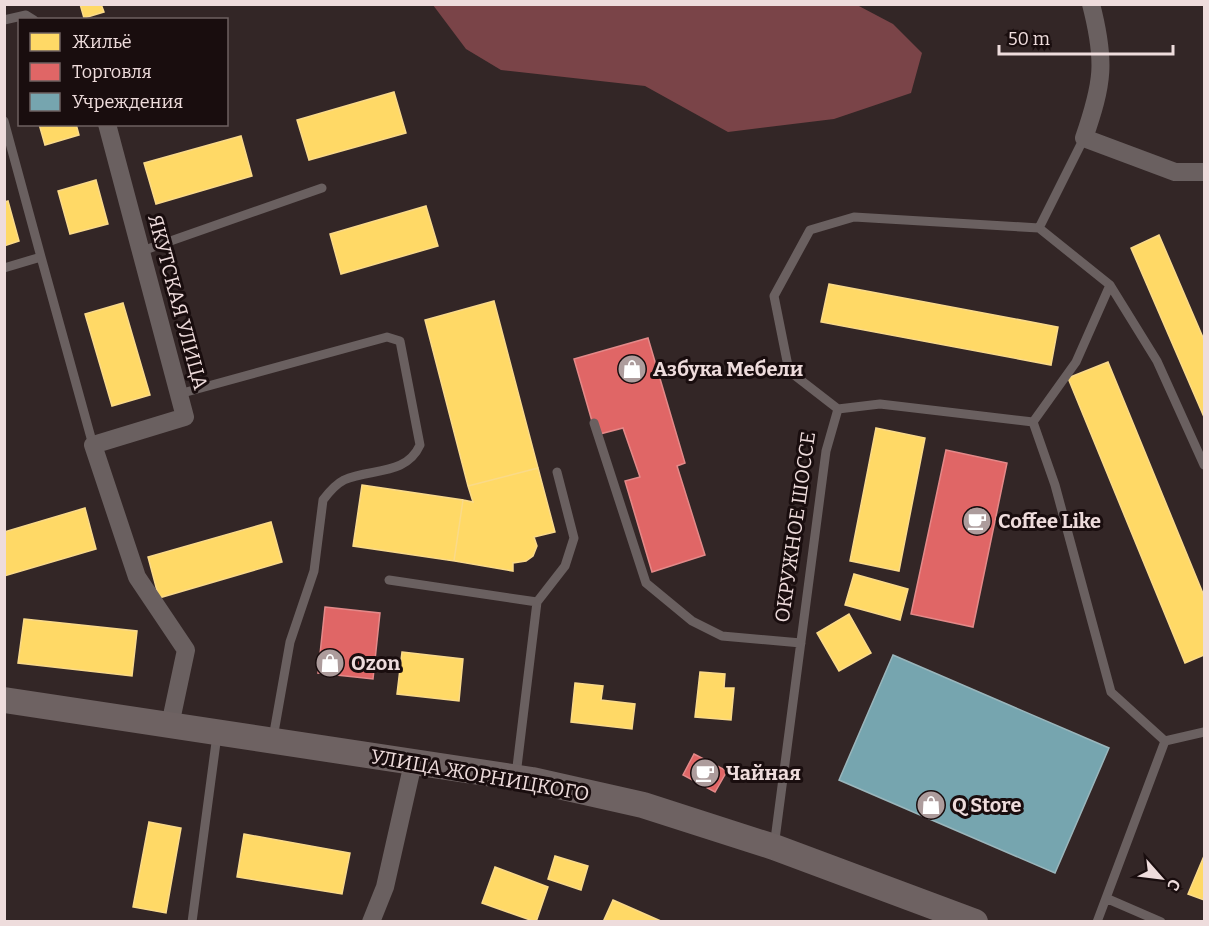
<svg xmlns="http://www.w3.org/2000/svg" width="1209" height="926" viewBox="0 0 1209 926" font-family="Bitter,serif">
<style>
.water{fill:#7a4448}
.homes{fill:#ffd966;stroke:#fada89;stroke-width:1.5}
.shops{fill:#e06666;stroke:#e48989;stroke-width:1.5}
.public{fill:#76a5af;stroke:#9ab6bc;stroke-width:1.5}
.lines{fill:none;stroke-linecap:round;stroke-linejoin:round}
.service{stroke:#6a6060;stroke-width:9}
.minor{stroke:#6a6060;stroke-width:18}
.secondary{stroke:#6e6262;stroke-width:26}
.labels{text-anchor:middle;stroke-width:6;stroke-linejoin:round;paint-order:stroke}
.street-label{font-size:20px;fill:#eedcdc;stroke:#190d0e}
.poi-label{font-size:20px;font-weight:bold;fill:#eedcdc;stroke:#190d0e;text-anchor:start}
</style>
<rect width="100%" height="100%" fill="#332626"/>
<path class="water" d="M433,5H857L893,24L922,53L911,93L834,119L728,132L645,86L501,70L466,49Z"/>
<path class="homes" d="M80,4H101L104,12L84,18Z
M394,92L406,133L309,160L297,120Z
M39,124H76L79,135L45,145Z
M241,136L252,176L156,204L144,163Z
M96,180L108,224L70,234L58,191Z
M8,201L19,241L4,246V202Z
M426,206L438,246L341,274L330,234Z
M1159,235L1204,340V417L1131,248Z
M829,284L1058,327L1051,365L821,322Z
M494,301L538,468L468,486L425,320Z
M123,303L150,395L112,406L85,314Z
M1108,362L1204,596V655L1185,663L1068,378Z
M876,428L925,438L899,571L850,561Z
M538,468L555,532L534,537L537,546L533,556L526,561L513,563V571L454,561L463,500L473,502L468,486Z
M362,485L463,500L454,561L353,546Z
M85,508L96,549L4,576V532Z
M271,522L282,562L159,598L148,557Z
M854,574L908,589L900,620L845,605Z
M849,614L871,653L839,671L817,633Z
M24,619L137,631L132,676L18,663Z
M402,652L463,659L459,701L397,694Z
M700,672L725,674L724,688H734L731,720L695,717Z
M575,683L603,686L601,700L635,704L632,729L571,722Z
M149,822L181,828L166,913L133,907Z
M244,834L350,853L342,894L237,877Z
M555,856L588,866L581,890L548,879Z
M1204,856V900L1188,894Z
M495,867L548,887L536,922L482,903Z
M613,900L663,922H603Z"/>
<path class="shops" d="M648,338L685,463L677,466L705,555L652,572L625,481L640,477L623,428L596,435L574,359Z
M946,450L1007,463L973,627L911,614Z
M325,607L380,613L373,679L318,673Z
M694,754L727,771L715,792L683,775Z"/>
<path class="public" d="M893,655L1109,748L1055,873L839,780Z"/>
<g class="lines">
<path class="service" d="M4,20L26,15L34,20
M4,121L41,257
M142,251L322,188
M4,268L41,257L93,445
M1110,285L1157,361L1204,465
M179,394L387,337L400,341L420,445C406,476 371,468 344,480C336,484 329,492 323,500L314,571L290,642L273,738
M838,409L789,371L774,296L810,230L854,217L1039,228
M1033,422L1076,362L1110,285L1039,228L1084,138
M594,423L646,583L692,621L722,636L801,643
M389,580L537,602L516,775
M537,602L565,566L574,538L557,472
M1165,741L1204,732
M774,847L826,451L838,409L880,404L1033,422L1055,485L1111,692L1165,741L1097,922
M1108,899L1161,922
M192,922L217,735"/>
<path class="minor" d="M1091,4C1106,62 1103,83 1084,138L1175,172H1204
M107,124L185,417L93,445L137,577L186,650L170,725
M371,922L385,887L413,763"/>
<path class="secondary" d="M4,700L532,780L643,805L774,847L975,922"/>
</g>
<defs>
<g id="shop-disc" transform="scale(1.5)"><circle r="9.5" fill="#ad9c9c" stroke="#190d0e"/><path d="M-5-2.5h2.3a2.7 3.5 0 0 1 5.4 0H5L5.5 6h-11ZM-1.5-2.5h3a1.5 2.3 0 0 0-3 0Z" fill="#fff"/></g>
<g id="cafe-disc" transform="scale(1.5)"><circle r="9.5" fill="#ad9c9c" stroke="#190d0e"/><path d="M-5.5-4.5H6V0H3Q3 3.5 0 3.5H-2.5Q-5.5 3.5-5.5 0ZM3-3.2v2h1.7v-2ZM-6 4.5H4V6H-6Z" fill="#fff"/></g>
</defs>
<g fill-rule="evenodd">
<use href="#shop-disc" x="632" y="369"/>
<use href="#cafe-disc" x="977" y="521"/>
<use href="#shop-disc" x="330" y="663"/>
<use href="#cafe-disc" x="705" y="773"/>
<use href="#shop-disc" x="931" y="805"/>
</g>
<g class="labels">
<g class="street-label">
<text transform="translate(178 302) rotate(75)" y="7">ЯКУТСКАЯ УЛИЦА</text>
<text transform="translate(795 527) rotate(-82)" y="7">ОКРУЖНОЕ ШОССЕ</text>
<text transform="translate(480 775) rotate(10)" y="7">УЛИЦА ЖОРНИЦКОГО</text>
</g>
<g class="poi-label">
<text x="653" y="376">Азбука Мебели</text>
<text x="998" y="528">Coffee Like</text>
<text x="351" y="670">Ozon</text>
<text x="726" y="780">Чайная</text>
<text x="952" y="812">Q Store</text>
</g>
</g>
<rect width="1209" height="926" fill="none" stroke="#eedcdc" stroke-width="12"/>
<rect x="18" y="18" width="210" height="108" fill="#190d0e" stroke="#6e6060" stroke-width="1.5"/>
<rect x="30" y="33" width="30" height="18" fill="#ffd966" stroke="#6e6060" stroke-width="1.5"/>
<text x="72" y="48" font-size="18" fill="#eedcdc">Жильё</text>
<rect x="30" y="63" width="30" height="18" fill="#e06666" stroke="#6e6060" stroke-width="1.5"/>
<text x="72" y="78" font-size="18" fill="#eedcdc">Торговля</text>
<rect x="30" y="93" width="30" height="18" fill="#76a5af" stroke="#6e6060" stroke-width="1.5"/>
<text x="72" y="108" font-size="18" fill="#eedcdc">Учреждения</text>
<g transform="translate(1161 878) rotate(118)" stroke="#190d0e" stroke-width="4.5" paint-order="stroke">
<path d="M0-4.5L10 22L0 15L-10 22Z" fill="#eedcdc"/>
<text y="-9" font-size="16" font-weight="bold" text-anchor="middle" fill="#eedcdc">С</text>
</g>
<path d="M999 45v9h174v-9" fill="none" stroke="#eedcdc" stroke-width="3"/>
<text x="1008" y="45" font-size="18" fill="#eedcdc" stroke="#190d0e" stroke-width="4.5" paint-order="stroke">50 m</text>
</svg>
